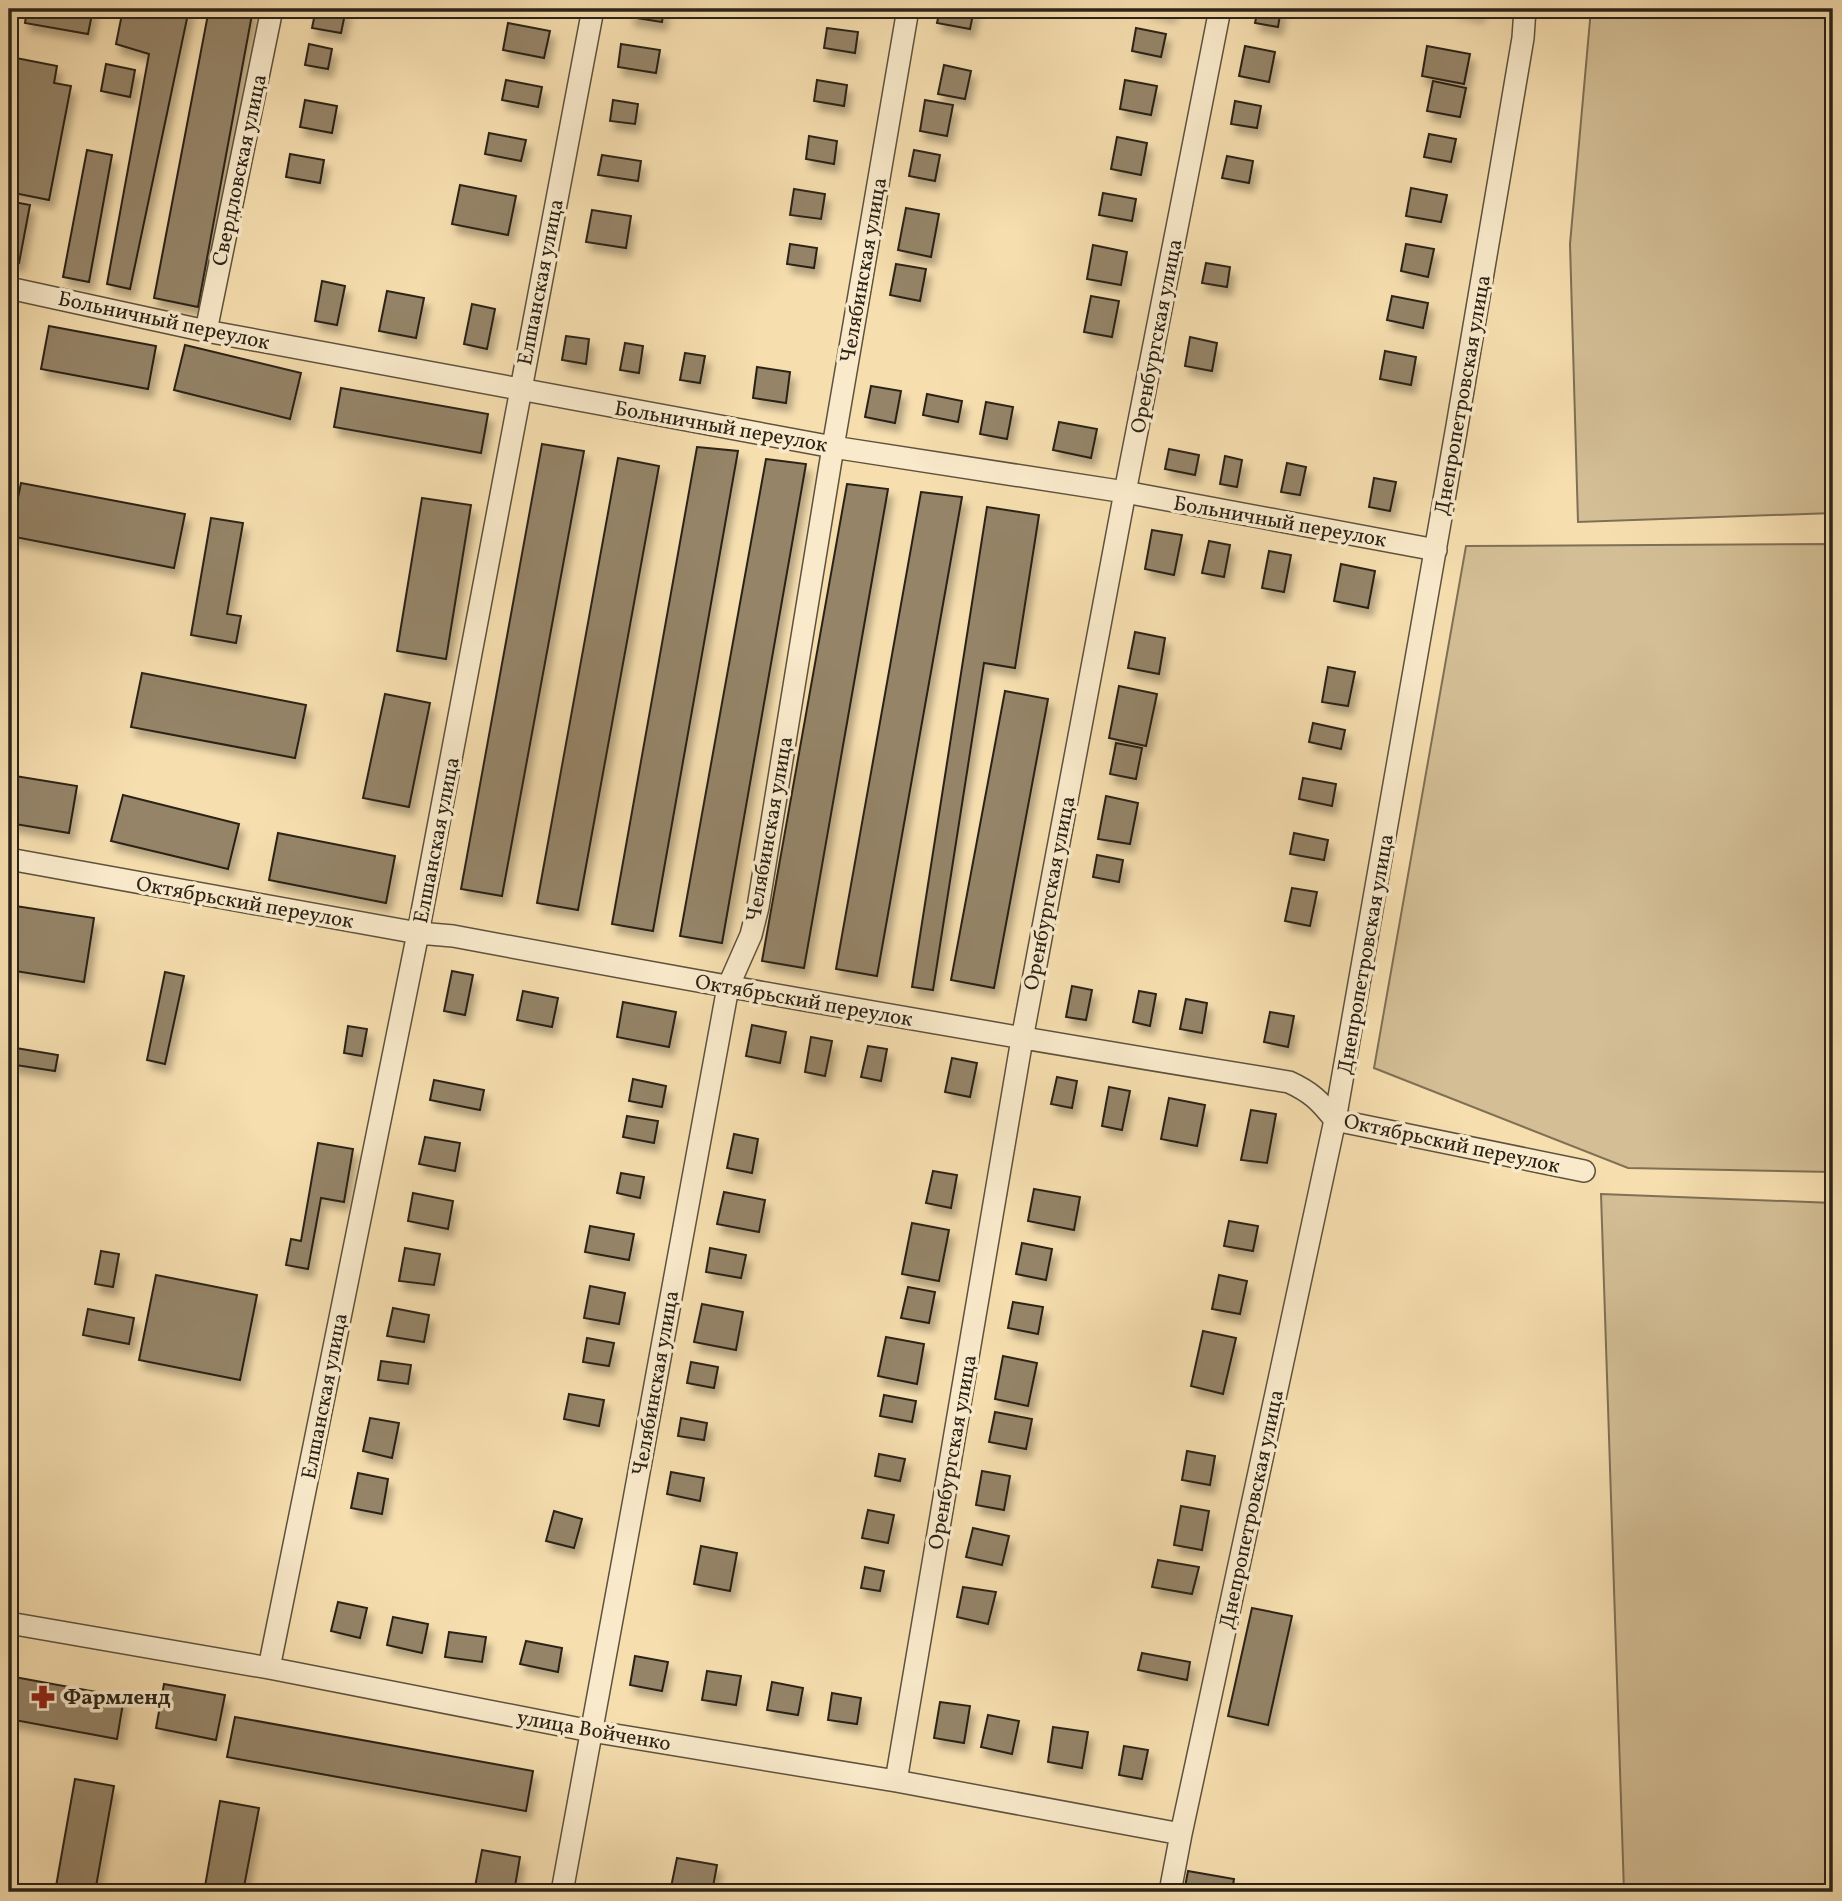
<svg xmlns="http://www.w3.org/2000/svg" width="1842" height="1901" viewBox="0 0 1842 1901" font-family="Vollkorn,serif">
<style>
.green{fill:#d3be95;stroke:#7f7056;stroke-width:2}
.building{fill:#958467;stroke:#2b2318;stroke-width:2;filter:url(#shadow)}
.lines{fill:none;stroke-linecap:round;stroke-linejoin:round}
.street-casing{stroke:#5e523e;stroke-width:24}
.street{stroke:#f9eacb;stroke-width:21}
.labels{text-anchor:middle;stroke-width:7;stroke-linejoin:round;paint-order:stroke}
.street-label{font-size:21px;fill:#2b2318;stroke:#f9eacb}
.poi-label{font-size:21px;font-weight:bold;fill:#2b2318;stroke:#f9eacb;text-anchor:start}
</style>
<defs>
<filter id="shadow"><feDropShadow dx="4.5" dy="8" stdDeviation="3.5" flood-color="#0004"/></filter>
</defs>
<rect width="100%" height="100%" fill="#f6deaf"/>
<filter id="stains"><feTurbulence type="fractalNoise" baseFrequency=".00286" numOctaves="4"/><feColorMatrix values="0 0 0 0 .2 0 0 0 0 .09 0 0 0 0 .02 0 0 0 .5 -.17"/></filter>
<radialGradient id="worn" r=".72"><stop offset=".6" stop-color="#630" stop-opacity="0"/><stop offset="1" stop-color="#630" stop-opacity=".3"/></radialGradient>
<path class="green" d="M1591,9H1833V513L1578,522L1570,244Z
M1833,544V1172L1628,1168L1374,1068L1466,546Z
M1601,1194L1833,1203V1892H1624Z"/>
<path class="building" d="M27,9H93L88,34L25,23Z
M123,9H189L130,289L107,284L149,54L116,44Z
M209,9H253L198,307L154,298Z
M316,9H346L341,33L312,28Z
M631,9H664L662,22L630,17Z
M940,9H974L970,29L937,23Z
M1146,9H1172L1171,14Z
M1258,9H1281L1278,27L1255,23Z
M1451,9H1480L1479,14Z
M508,23L550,31L544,58L503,50Z
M827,28L858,32L855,53L824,48Z
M1136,28L1166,34L1161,57L1132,51Z
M309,44L332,49L328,69L305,65Z
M621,44L660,50L656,73L618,67Z
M1245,46L1275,52L1269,82L1239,76Z
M1427,46L1470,54L1464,84L1422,76Z
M16,58L57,66L54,83L71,86L49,200L9,192V98Z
M106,64L135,70L130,97L101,91Z
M944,65L971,71L965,99L938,94Z
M506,80L542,87L538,107L502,100Z
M817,80L847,85L844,106L814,101Z
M1125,80L1157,86L1151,115L1120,109Z
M1433,81L1466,88L1460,117L1427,111Z
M305,100L337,106L332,133L300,127Z
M613,100L638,104L635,124L610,121Z
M925,100L953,105L947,136L920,131Z
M1235,101L1261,106L1257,128L1231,124Z
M489,133L526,140L521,161L485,154Z
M1429,134L1456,139L1451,162L1424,157Z
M809,136L837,141L834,164L806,159Z
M1117,137L1147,143L1141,175L1111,169Z
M87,150L112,155L89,282L63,277Z
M914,150L940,155L935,181L909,176Z
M290,154L324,160L320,183L286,177Z
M602,155L641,161L638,181L598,175Z
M1227,156L1253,161L1249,183L1222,178Z
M460,185L516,196L508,235L452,224Z
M1411,188L1447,195L1441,222L1406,216Z
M794,189L825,194L821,219L790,215Z
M1103,193L1136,199L1132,221L1099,215Z
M9,201L30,205L19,263L9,261Z
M906,208L939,214L931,257L898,250Z
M592,210L631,216L626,248L586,242Z
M790,244L817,248L814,268L787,264Z
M1406,244L1434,249L1428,277L1401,271Z
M1093,245L1127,252L1121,285L1087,279Z
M1206,263L1230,267L1227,287L1202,283Z
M896,264L926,269L920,301L890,295Z
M322,281L345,286L337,325L315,321Z
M387,291L424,298L416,338L379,331Z
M1091,296L1119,301L1112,337L1084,332Z
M1392,296L1428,303L1423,328L1387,320Z
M472,304L495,309L487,349L464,344Z
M49,326L156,346L148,389L41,369Z
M566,336L589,339L586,364L562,360Z
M1190,337L1217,343L1212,371L1185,366Z
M625,343L643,346L639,373L620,370Z
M185,345L301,373L290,419L174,390Z
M1385,351L1416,357L1411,385L1380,379Z
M685,353L705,356L700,383L680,380Z
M757,367L790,372L786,403L753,398Z
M871,386L901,391L895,423L865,417Z
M341,388L488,414L481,453L334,427Z
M927,394L962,401L958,422L923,415Z
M986,402L1013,407L1007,439L980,434Z
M1059,422L1097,429L1091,458L1053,450Z
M542,444L584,451L502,896L461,889Z
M697,447L738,451L653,931L612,924Z
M1169,449L1199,455L1195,475L1165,469Z
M1225,456L1242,460L1237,487L1220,484Z
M618,458L659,466L578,910L537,903Z
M766,459L806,464L722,943L680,936Z
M1287,463L1306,467L1300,495L1281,492Z
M1374,478L1396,482L1390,511L1369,507Z
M21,483L185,514L174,568L10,536Z
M847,484L888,489L804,968L762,961Z
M921,492L962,497L877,976L836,969Z
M422,498L471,505L446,659L397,651Z
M987,507L1039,515L1015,668L984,663L933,990L912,987Z
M211,518L243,523L227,614L241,616L236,643L191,635Z
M1152,530L1182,535L1174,575L1145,569Z
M1209,541L1230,545L1224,577L1202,573Z
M1269,551L1291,555L1284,592L1262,588Z
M1341,564L1375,571L1368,608L1334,601Z
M1135,632L1165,638L1159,674L1128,668Z
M1328,667L1355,672L1348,706L1322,702Z
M142,673L306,705L295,758L131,727Z
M1119,686L1157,694L1146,746L1109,738Z
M1005,691L1048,699L994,988L951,980Z
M385,694L430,703L409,807L363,798Z
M1313,723L1345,730L1341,749L1309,742Z
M1116,743L1142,748L1136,779L1110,774Z
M9,775L77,786L69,833L9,823Z
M1303,778L1336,784L1332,806L1299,799Z
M123,795L239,824L228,869L111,841Z
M1106,796L1138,803L1130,844L1098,839Z
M278,833L395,856L386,903L269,880Z
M1294,833L1328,840L1324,860L1290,854Z
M1097,855L1123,860L1119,882L1093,877Z
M1292,888L1317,892L1310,926L1285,921Z
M9,905L94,918L84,982L9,970Z
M452,971L473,975L465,1015L444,1011Z
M165,972L184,976L165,1064L147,1060Z
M1072,986L1092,990L1086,1020L1066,1017Z
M523,991L558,998L552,1027L517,1020Z
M1139,991L1156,994L1150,1026L1133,1022Z
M1186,999L1207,1003L1202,1033L1180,1029Z
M623,1002L676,1012L669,1047L617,1037Z
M1270,1012L1294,1016L1288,1047L1264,1042Z
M752,1025L786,1032L780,1063L746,1056Z
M348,1026L367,1029L362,1056L344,1053Z
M811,1037L832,1041L825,1076L805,1072Z
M868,1046L887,1049L881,1081L861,1077Z
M10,1047L58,1055L55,1071L9,1064Z
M952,1058L977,1063L970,1097L945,1092Z
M1057,1077L1077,1081L1072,1108L1051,1104Z
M633,1079L666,1086L662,1107L629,1101Z
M434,1080L484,1090L480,1110L430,1100Z
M1109,1087L1130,1091L1122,1130L1102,1126Z
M1169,1098L1205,1105L1197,1146L1161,1139Z
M1251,1110L1276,1114L1267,1163L1241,1160Z
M627,1116L658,1121L654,1143L623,1137Z
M734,1134L758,1139L752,1173L727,1168Z
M425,1137L460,1143L455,1171L419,1164Z
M318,1143L353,1149L344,1202L321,1198L308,1269L286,1265L291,1239L301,1241Z
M933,1171L957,1175L951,1208L926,1203Z
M621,1173L644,1177L640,1198L617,1193Z
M1034,1189L1080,1197L1074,1230L1028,1221Z
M724,1192L765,1200L759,1232L717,1224Z
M413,1193L453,1201L448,1229L408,1221Z
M1229,1221L1258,1226L1253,1251L1224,1246Z
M912,1223L949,1230L939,1281L902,1274Z
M590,1226L634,1234L629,1260L585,1252Z
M1022,1243L1052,1249L1046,1280L1016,1274Z
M405,1248L440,1254L434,1285L399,1281Z
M710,1248L746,1255L741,1278L706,1272Z
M101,1251L119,1254L113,1287L95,1284Z
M156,1275L257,1295L240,1380L139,1360Z
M1219,1275L1247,1281L1240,1314L1212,1309Z
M590,1286L625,1293L619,1324L584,1318Z
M908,1287L935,1292L929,1323L901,1318Z
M1013,1302L1043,1307L1038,1334L1008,1328Z
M702,1304L743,1312L736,1350L694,1342Z
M393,1308L429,1315L424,1342L387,1336Z
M88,1309L134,1318L129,1344L83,1335Z
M1203,1331L1236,1338L1223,1394L1191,1386Z
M886,1337L924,1344L917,1384L878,1376Z
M587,1338L614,1343L609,1366L583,1362Z
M1003,1356L1037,1363L1028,1406L995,1399Z
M381,1361L411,1365L408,1384L378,1380Z
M691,1362L718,1367L714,1388L687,1383Z
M569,1394L604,1400L599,1426L564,1419Z
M884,1395L916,1401L912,1422L880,1416Z
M995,1412L1032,1419L1026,1449L989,1442Z
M370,1418L399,1423L392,1458L363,1451Z
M681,1418L707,1423L704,1440L678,1436Z
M1187,1451L1215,1456L1210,1485L1182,1480Z
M879,1454L905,1459L900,1481L875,1476Z
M982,1471L1010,1476L1004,1510L976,1505Z
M671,1472L704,1478L700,1501L667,1494Z
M358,1473L388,1479L382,1514L351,1508Z
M1181,1506L1209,1511L1202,1550L1174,1545Z
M868,1510L894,1515L888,1543L862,1538Z
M554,1511L582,1519L574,1548L546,1541Z
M973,1528L1009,1536L1002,1565L966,1557Z
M701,1546L737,1553L730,1591L694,1584Z
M1158,1560L1199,1567L1192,1594L1152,1587Z
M865,1567L884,1571L880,1591L861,1588Z
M963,1587L996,1592L988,1624L957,1617Z
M338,1602L367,1608L360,1638L331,1631Z
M1252,1608L1292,1616L1268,1725L1228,1716Z
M393,1617L428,1624L422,1653L387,1645Z
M449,1632L486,1637L482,1662L445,1657Z
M526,1641L562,1648L558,1672L520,1664Z
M1142,1653L1190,1662L1187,1680L1138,1670Z
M635,1656L668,1662L662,1691L630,1685Z
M707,1671L741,1676L736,1705L702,1700Z
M9,1676L124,1697L117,1739L9,1719Z
M772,1682L803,1688L798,1715L767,1710Z
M164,1684L225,1695L216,1740L156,1728Z
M832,1693L861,1698L857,1724L828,1720Z
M940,1702L970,1706L964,1743L934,1738Z
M988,1715L1019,1721L1012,1754L981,1747Z
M235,1717L533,1771L526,1811L227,1757Z
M1053,1727L1088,1732L1082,1768L1048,1762Z
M1124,1746L1148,1750L1142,1779L1119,1775Z
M75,1779L114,1786L95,1892H55Z
M220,1801L259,1808L243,1892H204Z
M482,1850L520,1857L514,1892H474Z
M677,1858L717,1865L712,1892H670Z
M1188,1871L1234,1879L1232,1892H1184Z
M1259,1885L1308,1892H1258Z"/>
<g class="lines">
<g class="street-casing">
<path id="street" d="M9,288L206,331L833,447L1125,492L1436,550
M206,331L272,9
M9,859L418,933L453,936C731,988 1010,1037 1289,1082C1311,1092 1320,1101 1335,1120L1584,1171
M9,1623L269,1668L591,1731L896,1781L1181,1834
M269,1668L418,933L593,9
M896,1781L1022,1039L1125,492L1220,9
M562,1892L728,987L751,935L758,907L833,447L908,9
M1170,1892L1181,1834L1335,1120L1457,426L1523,38L1525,9"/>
</g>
<use href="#street" class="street"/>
</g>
<defs>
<g id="pharmacy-bare" transform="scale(1.89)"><path d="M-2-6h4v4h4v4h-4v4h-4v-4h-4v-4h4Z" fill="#8f2418" stroke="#f9eacb" stroke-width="2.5" paint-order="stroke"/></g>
</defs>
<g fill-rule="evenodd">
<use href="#pharmacy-bare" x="43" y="1697"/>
</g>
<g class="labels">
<g class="street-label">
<text transform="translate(239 170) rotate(-78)" y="7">Свердловская улица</text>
<text transform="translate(863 270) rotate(-80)" y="7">Челябинская улица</text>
<text transform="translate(540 282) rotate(-79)" y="7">Елшанская улица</text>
<text transform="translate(164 320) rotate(12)" y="7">Больничный переулок</text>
<text transform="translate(1156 336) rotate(-79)" y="7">Оренбургская улица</text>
<text transform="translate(1462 395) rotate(-80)" y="7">Днепропетровская улица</text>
<text transform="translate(721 426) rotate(10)" y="7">Больничный переулок</text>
<text transform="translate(1280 521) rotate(10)" y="7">Больничный переулок</text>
<text transform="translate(769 829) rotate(-80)" y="7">Челябинская улица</text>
<text transform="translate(436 840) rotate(-79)" y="7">Елшанская улица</text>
<text transform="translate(1049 893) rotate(-79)" y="7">Оренбургская улица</text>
<text transform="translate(245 902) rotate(10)" y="7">Октябрьский переулок</text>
<text transform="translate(1365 954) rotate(-80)" y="7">Днепропетровская улица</text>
<text transform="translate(804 1000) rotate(10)" y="7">Октябрьский переулок</text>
<text transform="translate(1452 1143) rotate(12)" y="7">Октябрьский переулок</text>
<text transform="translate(655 1383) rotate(-80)" y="7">Челябинская улица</text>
<text transform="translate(324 1396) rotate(-79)" y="7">Елшанская улица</text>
<text transform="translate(952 1452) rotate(-80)" y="7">Оренбургская улица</text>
<text transform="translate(1251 1509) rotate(-78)" y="7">Днепропетровская улица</text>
<text transform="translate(594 1730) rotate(10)" y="7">улица Войченко</text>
</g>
<g class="poi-label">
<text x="63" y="1704">Фармленд</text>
</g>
</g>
<rect width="1842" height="1901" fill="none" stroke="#f6deaf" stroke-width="35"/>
<rect x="10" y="10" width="1821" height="1880" fill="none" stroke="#2b2318" stroke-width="3.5"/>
<rect x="18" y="18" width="1807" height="1866" fill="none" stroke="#2b2318" stroke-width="2"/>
<rect width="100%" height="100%" filter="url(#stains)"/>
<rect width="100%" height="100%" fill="url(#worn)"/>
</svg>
